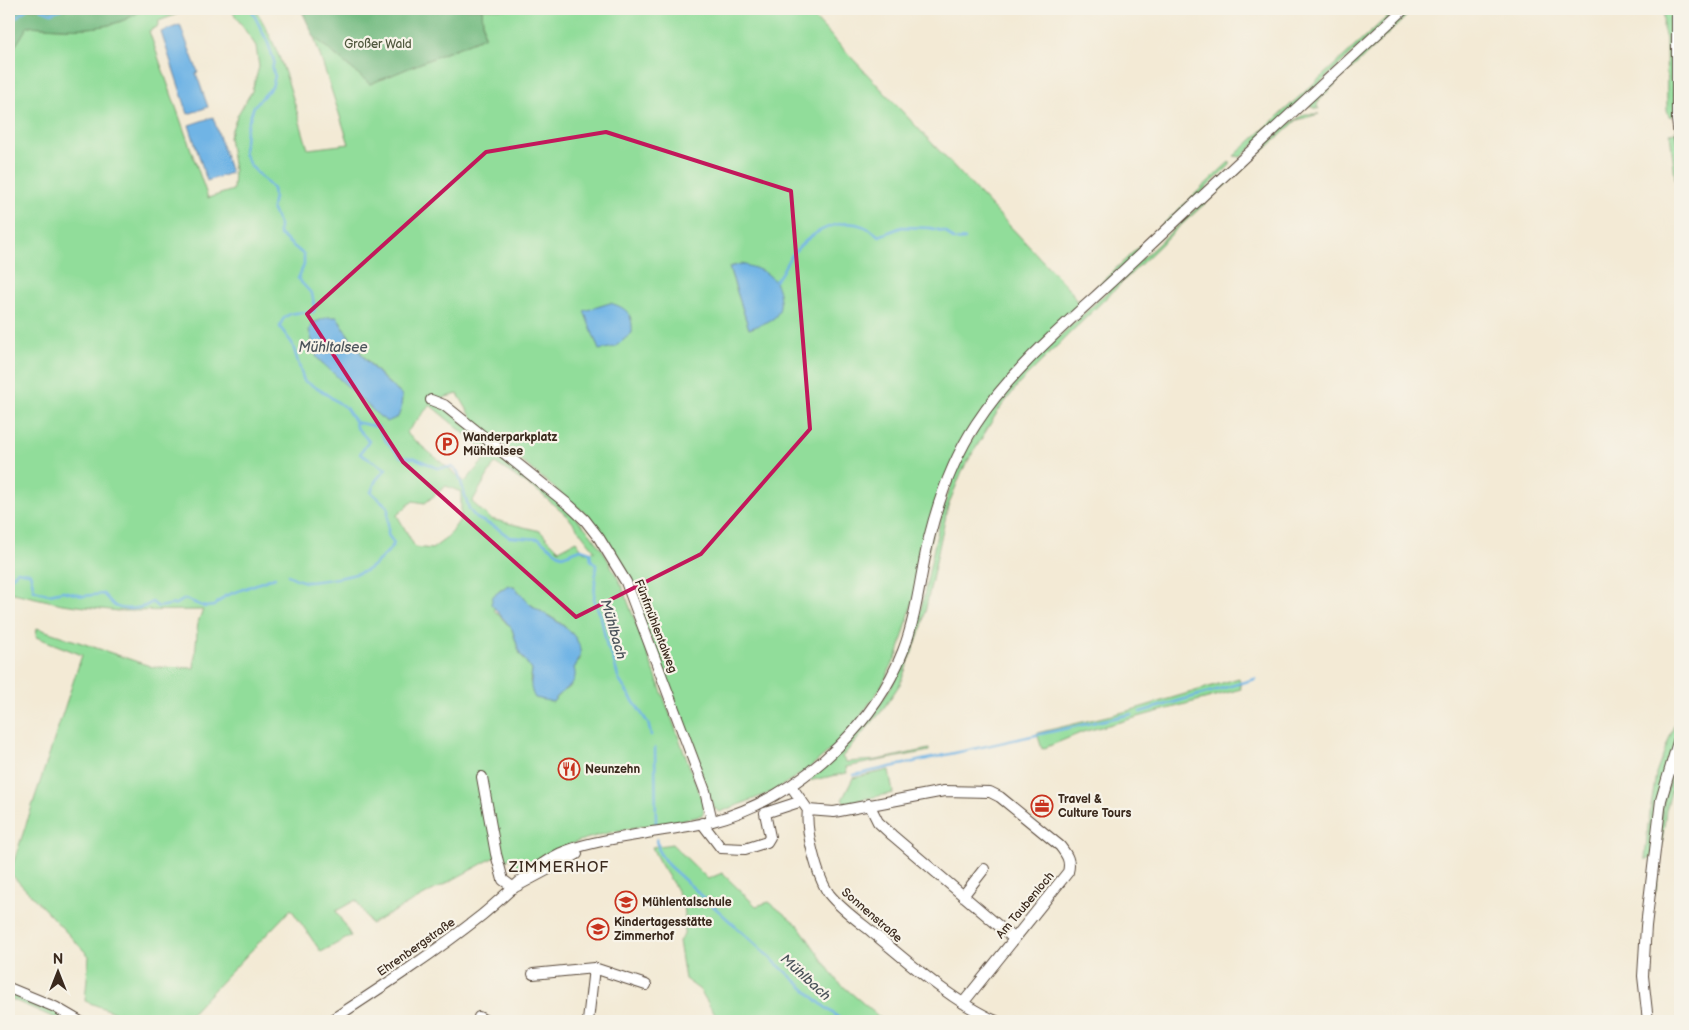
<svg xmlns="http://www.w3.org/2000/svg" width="1689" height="1030" viewBox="0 0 1689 1030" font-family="'Balsamiq Sans',sans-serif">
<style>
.green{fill:#91dd9a;stroke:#66845c;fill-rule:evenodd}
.forest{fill:#74bc82;stroke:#587350}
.water{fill:#70b4e5;stroke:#566f82}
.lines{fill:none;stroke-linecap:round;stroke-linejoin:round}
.stream{stroke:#70b4e5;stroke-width:2.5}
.minor-casing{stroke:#574739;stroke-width:12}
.minor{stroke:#fff;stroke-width:10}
.marked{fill:none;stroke:#c2185b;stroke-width:4;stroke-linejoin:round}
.labels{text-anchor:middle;stroke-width:4.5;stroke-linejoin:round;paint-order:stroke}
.park-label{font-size:12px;fill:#50573d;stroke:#f7f3e8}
.poi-label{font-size:12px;font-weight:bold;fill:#3b2a1e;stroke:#f7f3e8;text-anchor:start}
.street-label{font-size:12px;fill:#3b2a1e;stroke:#f7f3e8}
.water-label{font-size:14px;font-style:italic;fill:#4b535a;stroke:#f7f3e8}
.quarter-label{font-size:15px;letter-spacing:1px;fill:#3b2a1e;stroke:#f7f3e8}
</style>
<rect width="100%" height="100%" fill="#f7f3e8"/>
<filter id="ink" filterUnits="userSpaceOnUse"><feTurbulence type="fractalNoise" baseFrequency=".02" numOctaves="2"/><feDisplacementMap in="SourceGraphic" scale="10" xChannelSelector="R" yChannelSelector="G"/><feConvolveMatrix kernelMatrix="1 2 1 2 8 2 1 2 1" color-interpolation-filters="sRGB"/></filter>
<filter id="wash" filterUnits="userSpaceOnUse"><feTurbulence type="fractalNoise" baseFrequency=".0096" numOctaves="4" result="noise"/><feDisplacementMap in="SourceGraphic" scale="20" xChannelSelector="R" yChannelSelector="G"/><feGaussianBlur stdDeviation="1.12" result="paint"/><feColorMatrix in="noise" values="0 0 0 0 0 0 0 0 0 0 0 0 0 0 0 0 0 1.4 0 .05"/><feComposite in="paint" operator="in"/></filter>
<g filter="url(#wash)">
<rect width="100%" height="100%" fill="#f3ead5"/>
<path class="green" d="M143,9H190L159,21L157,27L149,31L208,198L233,190L234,171L229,137L238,114L252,91L259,67L256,46L232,11L229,9H255C283,52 293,101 308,149L349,144L314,37L370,84L484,37L482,9H806L1071,291L1077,302L1091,292L1230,161V165L1034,351L957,448L898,653L881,687L858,720L834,747L808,769L772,792L720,812L714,808L627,575L606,540L586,514L485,431L471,416L458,394L446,397L439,402L564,506L590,533L603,551L622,586L704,805L703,814L697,817C639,828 569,832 522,872L510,858L504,862L502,853L371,924L356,900L336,911L351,936L321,952L291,909L184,1021L131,1019L85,1001L89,956L10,873L82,655L36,637L37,628L153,667L194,668L198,621L203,610L118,611L62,604L9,592V51L13,50L27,26C67,28 109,35 143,9ZM729,267L777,314L772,319L749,329ZM337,317C355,347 374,372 402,395L401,409L388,422L317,358L309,330L313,323ZM430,405L489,454L465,482L406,433ZM495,463L539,492L569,518L595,551L584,552L576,541L559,550L540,531L491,519L472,502ZM446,486L461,492V518L448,537L432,549L415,547L397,515L413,501L425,503ZM513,586C520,591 523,598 529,603C548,618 583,628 580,659L574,668L570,687L561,693L553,702L543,698L530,682L532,670L520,654L512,629L494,610L500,589Z
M1396,9H1399L1241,157L1234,156Z
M1411,9H1414L1319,100L1317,106L1319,109L1311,107V103L1319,95Z
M1664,9H1675V111L1672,117L1669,116L1667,110L1666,39L1663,28Z
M1305,114H1319L1297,120L1178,228L1069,334L1019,384L998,411L962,471L948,506L922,626L900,684L881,712L842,757L846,762L877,760L929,749V751L846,767L847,773L808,781C858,738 902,687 918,621C934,558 938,500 971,441C1000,389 1047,348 1090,308C1155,246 1221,186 1287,125Z
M1676,132L1680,163V222L1670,133Z
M1239,678L1241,689L1083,732L1042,749L1037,733L1128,711Z
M1680,709V730L1651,859H1645L1648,826L1656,774Z
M1680,746V760L1666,810L1656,891H1652L1663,806Z
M889,770L893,793L845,803L842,800L853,778Z
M672,844L708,879L722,873L756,906L769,902L798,925L837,981L884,1021H719L700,990L685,979L679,941L684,935C684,926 686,915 684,907C678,886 660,868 652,847Z
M9,991L76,1021H62L9,998Z"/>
<path class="forest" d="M9,9H143C109,35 67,28 28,26L13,50L9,51Z
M301,9H482L484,37L370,84L314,37Z"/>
<path class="water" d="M180,25L198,72L196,73L208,107L188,114L161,32Z
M213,117L231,173L207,181L189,125Z
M741,264C764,270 778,275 780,300C781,307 779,313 774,318C767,323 757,326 749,329L729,267Z
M610,303C628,308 633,315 632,333L615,347L599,350L584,311Z
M328,317H337C354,347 374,373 402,395L401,409L398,417L387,422L379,416L317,358L309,330L313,323Z
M508,585C520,588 522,598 531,605C550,619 597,637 574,668C580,686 561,689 553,702L535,698C529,688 531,681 532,670L520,654L512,629L491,604L493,596Z"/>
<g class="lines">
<path class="stream" d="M41,9L51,13L61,9
M113,9H116
M251,9L268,43L274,61L272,69L275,76L272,87L254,106L246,130L244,153L250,165L273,189L274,196L272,208L279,224V234L304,255V265L298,279L312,294L315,309L313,312C299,313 283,310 280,327L292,343L304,381L319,389L346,408L355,422L378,427L384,439L401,457L415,458L437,468L452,467L458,472L469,509L476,518L497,528L509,537L539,539L562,556L581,549L590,552L591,560L596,565L594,599L601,617L607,647L613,658L619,680L648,723L651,735
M9,23L27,9
M775,281C783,274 785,263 792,255C814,228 849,210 879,236L902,227L930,228L946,232L954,240L965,239
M288,575C294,578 300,581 306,582C317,582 359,575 367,570C374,566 391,550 394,543L388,535V507L371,492L376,480L386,469L360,454L369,441L356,427L355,422
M9,581L17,571L30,573L34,590L49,594L63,591L83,596L103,594C107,598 111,603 115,606C125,611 144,609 152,602L158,607L176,604L185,599L205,607L214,606L225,596L275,577
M1140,712L1255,679
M655,748L656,826
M854,775L1132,714
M657,839L659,852L668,865L821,1004L843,1021"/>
</g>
</g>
<g filter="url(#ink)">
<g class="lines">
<g class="minor-casing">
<path id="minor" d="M1677,9V120L1680,144
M431,400L444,405L570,506L585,520L599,538L626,582L705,791L712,821
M482,777L496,854L503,880L514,888
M791,786L808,810C805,830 817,877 829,894C841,909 857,920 872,932C908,962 953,1002 996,1021
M869,804L878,822L892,835L1013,938
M808,810L834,812L944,791L990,792L1000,797L1060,846C1067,855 1071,861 1068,872L963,1003
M702,823L721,848L745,849L767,842L770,837L765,813L802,801
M517,886L577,854
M963,896L984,869
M533,974L594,968L646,985
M9,988L55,1007L79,1021
M479,1017L486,1021
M330,1021C382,987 434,953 482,915C509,893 530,868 561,853C589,841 622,838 652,832C672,829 693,826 713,821C761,808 803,781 838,747C866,720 889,687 903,651C917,615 920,576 929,538C939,498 953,459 976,424C1015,364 1075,317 1126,268C1218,181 1311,95 1404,9
M588,1021L594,968
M1648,1021L1643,976L1646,926L1661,800L1680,735"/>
</g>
<use href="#minor" class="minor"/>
</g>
</g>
<path class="marked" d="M606,132L791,191L810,429L701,554L576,617L403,462L307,314L486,152Z"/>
<defs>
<g id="parking-ring" transform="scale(1.125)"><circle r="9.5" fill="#f7f3e8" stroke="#c8321e" stroke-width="1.5"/><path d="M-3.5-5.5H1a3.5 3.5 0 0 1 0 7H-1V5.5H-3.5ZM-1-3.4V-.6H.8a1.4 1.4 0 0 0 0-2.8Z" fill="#c8321e"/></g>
<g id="restaurant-ring" transform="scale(1.125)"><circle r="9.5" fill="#f7f3e8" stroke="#c8321e" stroke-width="1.5"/><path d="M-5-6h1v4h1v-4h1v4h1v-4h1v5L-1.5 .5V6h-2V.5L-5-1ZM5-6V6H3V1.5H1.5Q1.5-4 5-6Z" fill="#c8321e"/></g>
<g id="office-ring" transform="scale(1.125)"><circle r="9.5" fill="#f7f3e8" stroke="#c8321e" stroke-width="1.5"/><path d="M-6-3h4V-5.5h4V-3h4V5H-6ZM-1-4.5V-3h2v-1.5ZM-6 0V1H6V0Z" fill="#c8321e"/></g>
<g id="school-ring" transform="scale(1.125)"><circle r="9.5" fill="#f7f3e8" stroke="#c8321e" stroke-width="1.5"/><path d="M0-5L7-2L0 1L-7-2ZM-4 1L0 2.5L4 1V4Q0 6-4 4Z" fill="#c8321e"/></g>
</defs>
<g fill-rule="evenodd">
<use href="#parking-ring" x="447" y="444"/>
<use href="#restaurant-ring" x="569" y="769"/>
<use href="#office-ring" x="1042" y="806"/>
<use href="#school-ring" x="626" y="902"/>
<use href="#school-ring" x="598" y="929"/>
</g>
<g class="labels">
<g class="park-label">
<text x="378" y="48">Großer Wald</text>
</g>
<g class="poi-label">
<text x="463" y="441">Wanderparkplatz<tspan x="463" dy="14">Mühltalsee</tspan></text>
<text x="585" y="773">Neunzehn</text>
<text x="1058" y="803">Travel &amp;<tspan x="1058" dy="14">Culture Tours</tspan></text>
<text x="642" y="906">Mühlentalschule</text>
<text x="614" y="926">Kindertagesstätte<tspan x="614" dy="14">Zimmerhof</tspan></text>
</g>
<g class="street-label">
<text transform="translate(656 626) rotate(69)" y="4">Fünfmühlentalweg</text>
<text transform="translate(1025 905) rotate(-50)" y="4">Am Taubenloch</text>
<text transform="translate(872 915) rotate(41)" y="4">Sonnenstraße</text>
<text transform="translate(416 947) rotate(-35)" y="4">Ehrenbergstraße</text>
</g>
<g class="water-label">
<text x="333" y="352">Mühltalsee</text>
<text transform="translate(614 629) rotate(74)" y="5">Mühlbach</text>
<text transform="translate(806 977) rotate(42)" y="5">Mühlbach</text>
</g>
<g class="quarter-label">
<text x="559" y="872">ZIMMERHOF</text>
</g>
</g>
<rect width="1689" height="1030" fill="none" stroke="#f7f3e8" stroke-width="30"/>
<g transform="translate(58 972)" stroke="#f7f3e8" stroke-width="4" paint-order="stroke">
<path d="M0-4L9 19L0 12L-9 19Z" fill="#3b2a1e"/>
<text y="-8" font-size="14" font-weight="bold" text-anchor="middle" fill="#3b2a1e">N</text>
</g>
</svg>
